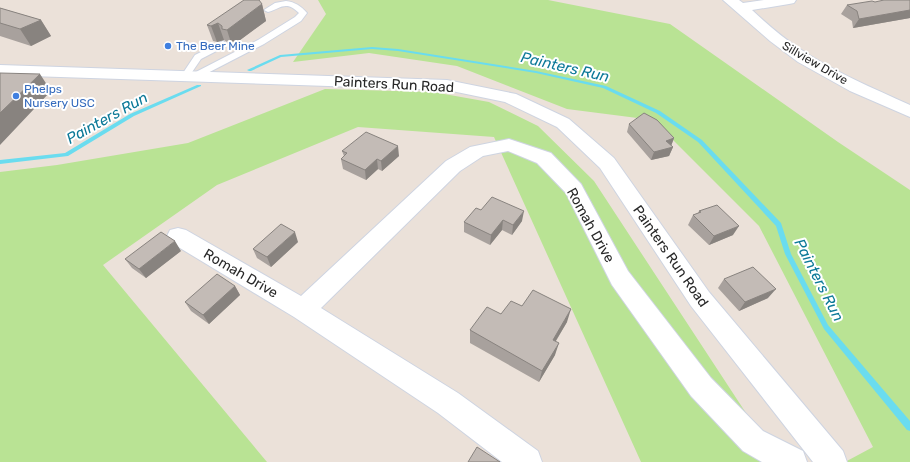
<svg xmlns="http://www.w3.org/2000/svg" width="910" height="462" viewBox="0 0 910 462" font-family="Rubik,sans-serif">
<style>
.green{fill:#b9e394}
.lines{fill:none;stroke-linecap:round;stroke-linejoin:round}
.stream{fill:#6adcef;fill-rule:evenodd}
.lane-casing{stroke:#ced4e1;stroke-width:2}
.street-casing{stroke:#ced4e1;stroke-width:2}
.secondary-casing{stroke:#ced4e1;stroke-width:2}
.lane{fill:#fff;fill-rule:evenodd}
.street{fill:#fff;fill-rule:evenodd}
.secondary{fill:#fff;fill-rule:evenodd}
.wall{fill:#a8a19d}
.shaded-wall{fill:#88837f}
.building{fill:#c3bbb6;stroke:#88837f}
.shop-dot{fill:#3f7fe0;stroke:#fff;stroke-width:1.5}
.labels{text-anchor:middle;stroke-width:4;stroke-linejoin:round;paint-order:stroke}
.far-shop-label{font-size:12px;fill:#366cbe;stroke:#fff;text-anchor:start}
.far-street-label{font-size:12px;fill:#282828;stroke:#fff}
.street-label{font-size:14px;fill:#282828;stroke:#fff}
.water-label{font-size:15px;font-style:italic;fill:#0c7998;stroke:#fff}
</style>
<rect width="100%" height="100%" fill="#ebe1d9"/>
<path class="green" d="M318,0H548L670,24L838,142L910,190V462H845L873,447L759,226L653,120L567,109L457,66L369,53L293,62L326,14Z
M325,89L433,92L489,102L538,126L594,181L778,462H641L494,137L358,127L217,185L103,265L267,462H0V172L57,165L188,143Z"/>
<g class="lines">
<path class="stream" d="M372,47L398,49L536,71L606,86L660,111L702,140L781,223L791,254L828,325L910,421V431L907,430L824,329L785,254L776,226L698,142L656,113L603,88L536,73L398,51L372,49L281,57L251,71H249L247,70L280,55Z
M197,85H201V86L134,116L68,156L0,164V160L65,153L130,114Z"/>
<g class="lane-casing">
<path id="lane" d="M286,1C295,2 301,6 307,13L301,21L264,44L198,78H192L191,76L192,74L258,40L295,17L299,13C286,0 281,8 268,12L264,10L275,3Z
M223,41L227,44L226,46L201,59L188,78H182L181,76L195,55Z"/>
</g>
<g class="street-casing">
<path id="street" d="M723,0H739L743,3L764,0H796L794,3L789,4L752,10C767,24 783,38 800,49C834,72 873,88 910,105V117L850,91L798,62L770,41Z
M509,139L551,153L581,184L628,271L711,378L763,431L803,451L807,462H762L743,451L691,396L612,285L566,193L537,163L508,151L483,156L460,171L321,308L458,393L538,451L542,462H502L438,413L294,317L170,242L167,236L170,230L178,228L186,230L301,296L446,161L470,147Z"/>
</g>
<g class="secondary-casing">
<path id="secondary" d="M0,65L447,80L516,94L569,119L614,158L709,292L843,451L847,462H813L691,306L600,168L557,127L505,102L447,90L0,75Z"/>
</g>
<use href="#lane" class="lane"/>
<use href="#street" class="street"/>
<use href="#secondary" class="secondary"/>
</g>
<path class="wall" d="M910,0V18L853,28L852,21L841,14L847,5Z
M262,4L266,21L232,46L228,45L227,42L224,40L217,42L213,41L207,25Z
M0,8L41,20L51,36L31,46L0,36Z
M629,124L674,138L671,146L673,147L669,156L651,160L627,132Z
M342,151L399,156L382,171L378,169L366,180L343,169L341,159L344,156Z
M481,210L522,221L512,235L502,230L490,245L464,232V222Z
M699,211L733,235L709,245L688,225L693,215L698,213Z
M298,242L271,267L257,258L253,249Z
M181,251L146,278L132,268L125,259Z
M724,279L768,298L739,311L718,288Z
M235,286L240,295L209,324L191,311L185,302Z
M522,306L567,322L556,341L555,355L539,382L470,343V330L501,314Z"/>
<path class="shaded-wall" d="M262,4L266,21L232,46L227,30Z
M910,10V18L853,28L859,19Z
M41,20L51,36L31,46L20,29Z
M218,23L224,40L217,42L211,26Z
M40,74L51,91L0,145V113Z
M674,138L671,146L666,141Z
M398,146L399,156L382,171L381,161Z
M673,147L669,156L651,160L654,152Z
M377,159L378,169L366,180L365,170Z
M524,211L522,221L512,235L513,225Z
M503,220L502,230L490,245L491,235Z
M739,226L733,235L709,245L714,236Z
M295,232L298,242L271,267L267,257Z
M175,241L181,251L146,278L139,269Z
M235,286L240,295L209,324L203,315Z
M776,289L768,298L739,311L745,302Z
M571,309L567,322L549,352L553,340Z
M559,343L555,355L539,382L542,371Z"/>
<path class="building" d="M244,0H259L262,4L227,30L222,29V26L218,23L211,26L207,25Z
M884,0H910V10L859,19L857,11L847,5L872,1L875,2Z
M0,8L41,20L20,29L0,23Z
M0,73L40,74L0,113Z
M644,113L657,120L674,138L666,141L673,147L654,152L629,124Z
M366,132L398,146L381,161L377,159L365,170L341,159L347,153L342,151Z
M492,197L524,211L513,225L503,220L491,235L464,222L476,208L481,210Z
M717,205L739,226L714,236L693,215L701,212L699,211Z
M281,224L295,232L267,257L253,249Z
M161,232L175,241L139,269L125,259Z
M753,267L776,289L745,302L724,279Z
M217,274L235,286L203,315L185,302Z
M533,290L571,309L553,340L559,343L542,371L470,330L487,307L501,314L511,301L522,306Z
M477,447L500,462H468Z"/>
<g class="shop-dot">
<circle cx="168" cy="46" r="4"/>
<circle cx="16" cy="96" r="4"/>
</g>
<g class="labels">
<g class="far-shop-label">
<text x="176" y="50">The Beer Mine</text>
<text x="24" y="93">Phelps<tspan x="24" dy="14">Nursery USC</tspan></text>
</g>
<g class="far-street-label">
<text transform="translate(815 63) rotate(30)" y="4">Sillview Drive</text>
</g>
<g class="street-label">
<text transform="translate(394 84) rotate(3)" y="5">Painters Run Road</text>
<text transform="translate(591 225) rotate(61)" y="5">Romah Drive</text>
<text transform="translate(671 256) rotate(55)" y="5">Painters Run Road</text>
<text transform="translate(241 273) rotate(30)" y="5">Romah Drive</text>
</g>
<g class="water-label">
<text transform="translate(565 67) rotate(13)" y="5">Painters Run</text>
<text transform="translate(107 118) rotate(-29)" y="5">Painters Run</text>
<text transform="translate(819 280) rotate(63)" y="5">Painters Run</text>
</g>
</g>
</svg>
